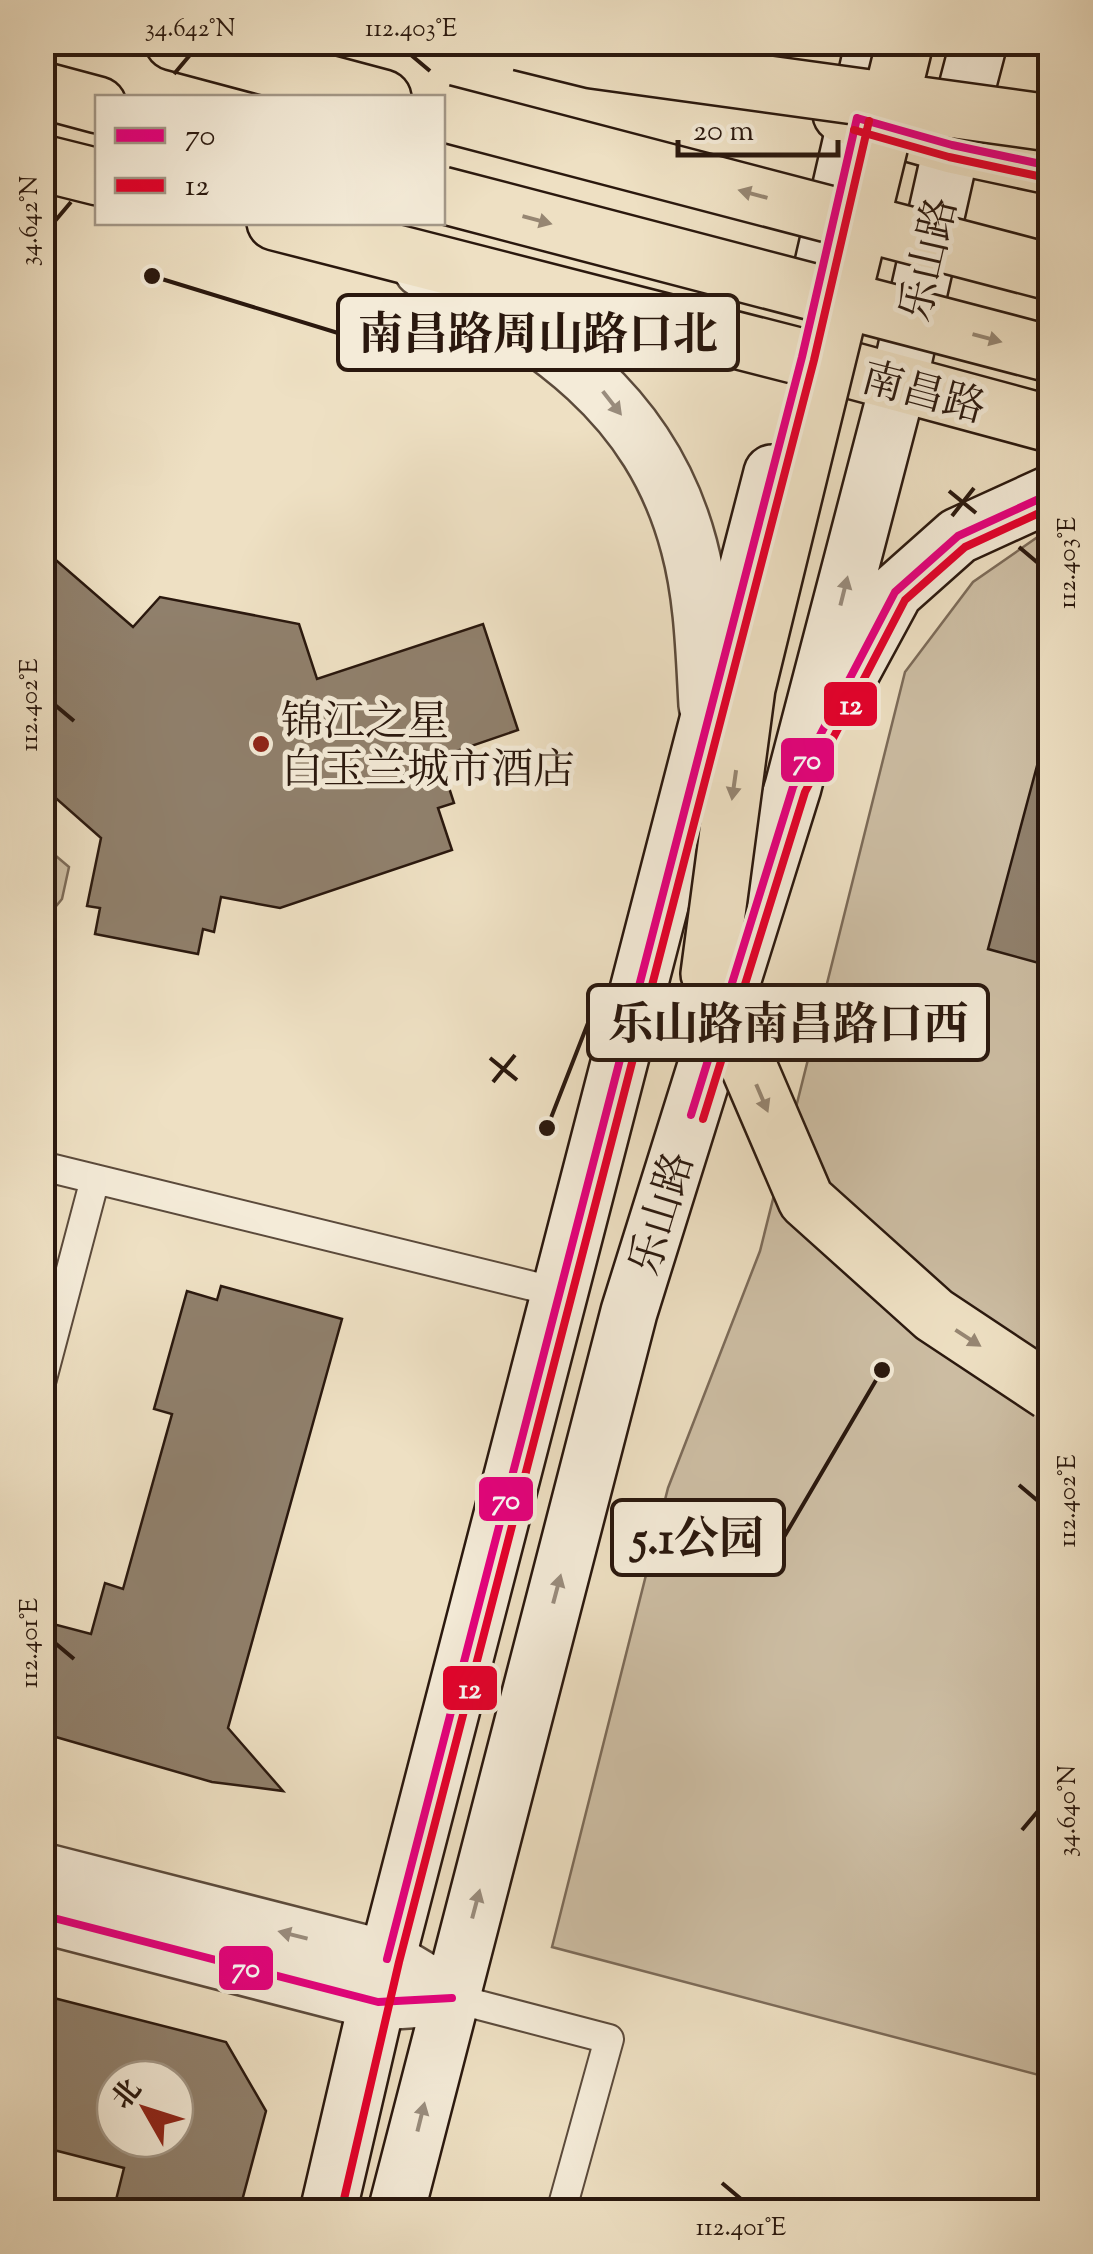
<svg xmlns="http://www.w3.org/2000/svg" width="1093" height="2254" viewBox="0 0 1093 2254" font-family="'Sorts Mill Goudy','Noto Serif SC',serif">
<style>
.green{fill:#cdbea4;stroke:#7c6b59;stroke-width:2.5}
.building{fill:#90806c;stroke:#2a180e;stroke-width:2.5;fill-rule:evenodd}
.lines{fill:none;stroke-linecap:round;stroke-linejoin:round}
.service-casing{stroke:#5b4a3b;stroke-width:32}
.minor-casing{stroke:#5b4a3b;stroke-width:60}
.tertiary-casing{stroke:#5b4a3b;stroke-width:60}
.secondary-casing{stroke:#2a180e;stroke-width:60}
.primary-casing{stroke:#2a180e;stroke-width:60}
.trunk-casing{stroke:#2a180e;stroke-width:60}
.service{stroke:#f4ebd8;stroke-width:28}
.minor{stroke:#f4ebd8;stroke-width:55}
.tertiary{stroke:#f4ebd8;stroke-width:55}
.secondary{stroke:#f4ebd8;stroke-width:55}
.primary{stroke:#eee0c3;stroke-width:55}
.trunk{stroke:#eee0c3;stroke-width:55}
.primary-bridge-casing{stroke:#2a180e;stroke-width:60;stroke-linecap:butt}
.trunk-bridge-casing{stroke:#2a180e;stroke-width:60;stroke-linecap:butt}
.primary-bridge{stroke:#eee0c3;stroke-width:55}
.trunk-bridge{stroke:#eee0c3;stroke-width:55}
.bus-1-casing{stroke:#f4ebd8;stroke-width:15}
.bus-2-casing{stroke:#f4ebd8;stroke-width:15}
.bus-1{stroke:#e5007d;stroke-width:8}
.bus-2{stroke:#e4002b;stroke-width:8}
.oneway{fill:#968672}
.oneway2{fill:#998c7d}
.ticks{fill:none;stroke:#2a180e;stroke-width:4}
.poi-dot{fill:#8f2418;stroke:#f4ebd8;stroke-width:4}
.labels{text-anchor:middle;stroke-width:10;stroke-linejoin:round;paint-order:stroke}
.street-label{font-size:42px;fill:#2a180e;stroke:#f4ebd8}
.poi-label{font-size:42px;fill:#2a180e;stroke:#f4ebd8;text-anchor:start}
.leader{fill:none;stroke:#2a180e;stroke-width:4}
.callout-dot{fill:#2a180e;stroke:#f4ebd8;stroke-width:4}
.callout{fill:#f4ebd8;stroke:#2a180e;stroke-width:4}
.callout-label{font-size:45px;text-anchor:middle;font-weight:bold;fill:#2a180e}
.line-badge{stroke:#f4ebd8;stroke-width:4}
.badge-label{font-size:28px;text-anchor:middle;font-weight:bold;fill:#fff}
.neatline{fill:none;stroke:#2a180e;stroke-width:4}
.ticks-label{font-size:25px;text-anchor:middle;fill:#2a180e}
</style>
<rect width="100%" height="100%" fill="#eee0c3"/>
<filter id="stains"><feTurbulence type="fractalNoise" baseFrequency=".002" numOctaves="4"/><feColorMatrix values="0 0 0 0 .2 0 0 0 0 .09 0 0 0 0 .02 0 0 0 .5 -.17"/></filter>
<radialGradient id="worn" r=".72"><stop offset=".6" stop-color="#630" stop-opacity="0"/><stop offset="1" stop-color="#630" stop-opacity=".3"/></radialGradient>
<path class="green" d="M1050,532V2078L552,1947L668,1488L760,1251L905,672L973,582L1042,534Z
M43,845L69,867L62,899L43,922Z"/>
<path class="building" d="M42,548L133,627L160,597L299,624L317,679L483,624L518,730L439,757L454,803L438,808L452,850L280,908L221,897L214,932L203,929L198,954L95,934L100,908L87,906L101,838L42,786Z
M1037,766L1050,768V966L988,949Z
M221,1286L342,1319L228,1728L283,1791L212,1782L42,1733V1621L91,1634L105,1583L123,1589L172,1414L154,1409L187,1291L217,1300Z
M42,1995L226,2042L266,2111L239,2212H113L124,2168L42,2147ZM115,2079H175V2139H115Z"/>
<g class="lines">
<g class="service-casing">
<path id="service" d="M42,1166L561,1293
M42,1379L95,1179
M452,1998L609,2039L561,2212"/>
</g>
<g class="minor-casing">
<path id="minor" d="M42,1871L387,1959L452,1998
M42,1915L378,2002L423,1999"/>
</g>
<g class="tertiary-casing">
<path id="tertiary" d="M422,269C545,335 651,402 689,546C703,598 704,652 707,705"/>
</g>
<g class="secondary-casing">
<path id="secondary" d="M823,264L874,42
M837,699L895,592L958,536L1050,494
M328,2212L387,1959L772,473
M396,2212L629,1312L793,787L898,385L952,145L979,42"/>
</g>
<g class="primary-casing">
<path id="primary" d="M841,114L952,145L1050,166
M42,163L98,177
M275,222L802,357L1050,424"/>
</g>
<g class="trunk-casing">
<path id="trunk" d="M173,42L383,98
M42,90L98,105"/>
</g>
<use href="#service" class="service"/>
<use href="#minor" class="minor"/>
<use href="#tertiary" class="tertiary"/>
<use href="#secondary" class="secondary"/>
<use href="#primary" class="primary"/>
<use href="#trunk" class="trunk"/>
<g class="primary-bridge-casing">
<path id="primary-bridge" d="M520,42L593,60L1050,123
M905,42L747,688L709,974L806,1200L934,1315L1050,1392"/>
</g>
<g class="trunk-bridge-casing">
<path id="trunk-bridge" d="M442,113L1050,272
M442,195L1050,354"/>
</g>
<use href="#primary-bridge" class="primary-bridge"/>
<use href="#trunk-bridge" class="trunk-bridge"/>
<g class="bus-1-casing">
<path id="bus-1" d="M857,118L952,145L1050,166
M691,1115L793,787L895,592L958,536L1050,494
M42,1915L378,2002L452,1998
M387,1959L802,357L857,118"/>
</g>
<g class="bus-2-casing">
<path id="bus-2" d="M854,130L949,157L1047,178
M703,1119L805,792L905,600L965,547L1050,508
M341,2212L399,1962L814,360L869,121"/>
</g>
<use href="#bus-1" class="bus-1"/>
<use href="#bus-2" class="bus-2"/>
</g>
<defs><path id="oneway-solid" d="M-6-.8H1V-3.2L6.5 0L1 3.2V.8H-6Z" transform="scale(2.5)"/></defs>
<g class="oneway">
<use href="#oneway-solid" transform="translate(753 194) rotate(-165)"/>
<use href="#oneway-solid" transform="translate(537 220) rotate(15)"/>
<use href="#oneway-solid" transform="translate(987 338) rotate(15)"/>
<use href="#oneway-solid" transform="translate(734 785) rotate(98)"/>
<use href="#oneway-solid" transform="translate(762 1098) rotate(67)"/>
<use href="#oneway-solid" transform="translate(968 1338) rotate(33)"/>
</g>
<g class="oneway2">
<use href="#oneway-solid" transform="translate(612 403) rotate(52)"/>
<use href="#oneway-solid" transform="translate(844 591) rotate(-76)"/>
<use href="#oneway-solid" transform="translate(557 1589) rotate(-75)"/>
<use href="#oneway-solid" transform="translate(476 1904) rotate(-75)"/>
<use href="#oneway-solid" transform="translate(293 1935) rotate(-166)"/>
<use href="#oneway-solid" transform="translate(421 2117) rotate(-76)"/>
</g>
<path class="ticks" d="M411,55L430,71M174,74L190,55M55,221L71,202M949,491L976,513M952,516L974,488M1019,547L1038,563M55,705L74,721M490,1058L517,1080M493,1082L515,1055M1019,1485L1038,1501M55,1643L74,1659M1022,1830L1038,1811M722,2183L741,2199"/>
<circle class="poi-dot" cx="261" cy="744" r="10"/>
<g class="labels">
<g class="street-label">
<text transform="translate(927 259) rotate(-77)" y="15">乐山路</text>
<text transform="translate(924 391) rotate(15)" y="15">南昌路</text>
<text transform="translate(660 1213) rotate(-73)" y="15">乐山路</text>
</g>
<g class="poi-label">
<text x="281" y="735">锦江之星<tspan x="281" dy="48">白玉兰城市酒店</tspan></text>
</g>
</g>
<path class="leader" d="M152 276L338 333M547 1128L588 1023M882 1370L784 1537"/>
<g class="callout-dot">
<circle cx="152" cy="276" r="10"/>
<circle cx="547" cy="1128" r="10"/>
<circle cx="882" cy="1370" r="10"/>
</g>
<g class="callout">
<rect x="338" y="295" width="400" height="75" rx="10"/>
<rect x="588" y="985" width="400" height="75" rx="10"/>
<rect x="612" y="1500" width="172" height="75" rx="10"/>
</g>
<g class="callout-label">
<text x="538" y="349">南昌路周山路口北</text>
<text x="788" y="1039">乐山路南昌路口西</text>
<text x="698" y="1553">5.1公园</text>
</g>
<g class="line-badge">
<rect x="822" y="680" width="57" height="48" rx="10" fill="#e4002b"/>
<rect x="779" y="736" width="57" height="48" rx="10" fill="#e5007d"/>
<rect x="477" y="1475" width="58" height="48" rx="10" fill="#e5007d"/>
<rect x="441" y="1664" width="58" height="48" rx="10" fill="#e4002b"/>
<rect x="217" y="1944" width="58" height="48" rx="10" fill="#e5007d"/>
</g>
<g class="badge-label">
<text x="851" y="714">12</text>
<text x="807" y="769">70</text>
<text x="506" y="1509">70</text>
<text x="470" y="1698">12</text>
<text x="246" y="1977">70</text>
</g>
<rect width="1093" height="2254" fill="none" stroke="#eee0c3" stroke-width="110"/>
<rect x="95" y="95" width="350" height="130" fill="#f4ebd8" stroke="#a39787" stroke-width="2.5"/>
<rect x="115" y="128" width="50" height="15" fill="#e5007d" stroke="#a39787" stroke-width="2.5"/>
<text x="185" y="145" font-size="30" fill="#2a180e">70</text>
<rect x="115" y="178" width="50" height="15" fill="#e4002b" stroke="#a39787" stroke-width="2.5"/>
<text x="185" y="195" font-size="30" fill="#2a180e">12</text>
<g transform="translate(145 2109) rotate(309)"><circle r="48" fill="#f4ebd8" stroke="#a39787" stroke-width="2.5"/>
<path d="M0-8L18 38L0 25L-18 38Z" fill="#8f2418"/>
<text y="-15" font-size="28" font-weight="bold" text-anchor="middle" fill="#2a180e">北</text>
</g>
<path d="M678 140v15h160v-15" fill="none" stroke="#2a180e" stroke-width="5"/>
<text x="693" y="140" font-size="30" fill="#2a180e" stroke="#f4ebd8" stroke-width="8" paint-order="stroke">20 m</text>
<rect x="55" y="55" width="983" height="2144" class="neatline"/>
<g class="ticks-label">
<text x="190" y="36">34.642°N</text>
<text x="411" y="36">112.403°E</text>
<text transform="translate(28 221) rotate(-90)" y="9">34.642°N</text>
<text transform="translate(1066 563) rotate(-90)" y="9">112.403°E</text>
<text transform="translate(28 705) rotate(-90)" y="9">112.402°E</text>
<text transform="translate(1066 1501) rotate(-90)" y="9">112.402°E</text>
<text transform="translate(28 1643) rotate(-90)" y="9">112.401°E</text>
<text transform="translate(1066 1811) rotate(-90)" y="9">34.640°N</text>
<text x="741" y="2235">112.401°E</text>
</g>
<rect width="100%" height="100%" filter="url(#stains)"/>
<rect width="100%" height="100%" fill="url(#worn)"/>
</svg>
